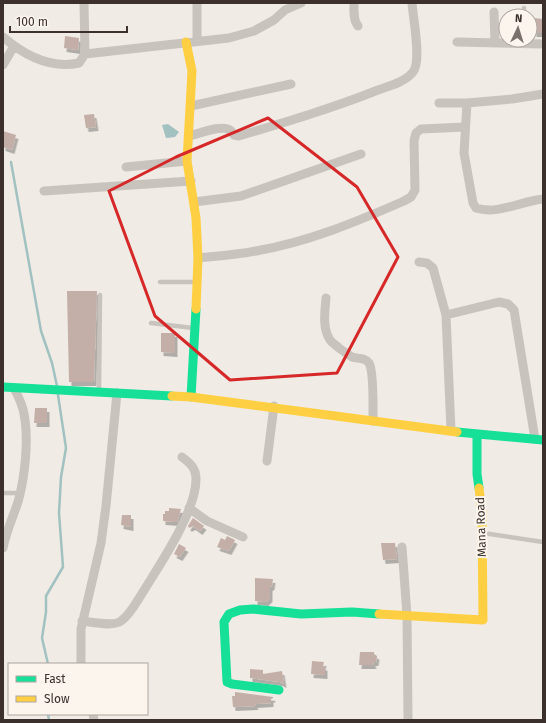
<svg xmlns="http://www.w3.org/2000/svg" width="546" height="723" viewBox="0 0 546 723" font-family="'Fira Sans',sans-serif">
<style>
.water{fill:#a1c2c1}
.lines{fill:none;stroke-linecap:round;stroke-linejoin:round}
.stream{stroke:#a1c2c1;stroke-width:2.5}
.building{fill:#c3afa7;filter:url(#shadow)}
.lane{stroke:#c9c3be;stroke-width:4.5}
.street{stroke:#c9c3be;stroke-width:9}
.fast{stroke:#16e098;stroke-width:9}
.slow{stroke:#ffcf43;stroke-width:9}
.marked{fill:none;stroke:#d62828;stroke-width:3;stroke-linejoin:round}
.labels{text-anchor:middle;stroke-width:4;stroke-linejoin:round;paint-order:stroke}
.street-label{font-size:12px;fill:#3b302b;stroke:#fbf5ee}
</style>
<defs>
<filter id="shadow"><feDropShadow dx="2.5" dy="4" stdDeviation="0" flood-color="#0004"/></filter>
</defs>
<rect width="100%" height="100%" fill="#f0ebe5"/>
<path class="water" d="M168,124L179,132L175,137L166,138L162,125Z"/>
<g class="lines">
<path class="stream" d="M11,162L41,331L52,363L57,386
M48,664L42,638L46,612V596L63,567L59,513L61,477L66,448L58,395
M48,714L49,720"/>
</g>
<path class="building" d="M533,18L543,19V33H534Z
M65,36L79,38L78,50L64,48Z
M94,114L96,127L86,128L84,115Z
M3,131L16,135L12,150L3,147Z
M67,291H97L94,382H69Z
M161,333H175V353L161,352Z
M35,408H47V423H34Z
M169,508L181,509L177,522L163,521V514H165V511H169Z
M122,515H131V527L121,525Z
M193,518L204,526L200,531L193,526L189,528L188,526Z
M227,536L235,540L229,551L217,547L221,538L225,540Z
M381,543H395L397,559L383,560Z
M179,544L186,548L180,557L174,554Z
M255,578L273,579L272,586L270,587V598L266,602L255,601Z
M360,652H374V654L377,656L376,662H373L374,665H359Z
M312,661L324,662L323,666L325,667V675L311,674Z
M250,669L263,670V674L282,671L284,684L280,682L250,678Z
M235,692L273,697V698L271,699V703L255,704L256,706L233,707L232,696H235Z"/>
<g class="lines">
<path class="lane" d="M524,16V8
M160,282H196
M151,323L193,328
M99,390L100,295
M3,493H20
M483,533L543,542"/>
<path class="street" d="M84,3L85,54
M354,3C354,11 353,20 358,26
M494,12L495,43
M3,37C24,55 51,69 79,63L85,54L229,38L254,31L274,20L285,10L301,3
M197,41V3
M457,42L543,44
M3,65L14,46
M543,94L512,99L467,103L464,153L473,203L476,208C498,215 521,201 543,199
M439,103H467
M191,106L291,84
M189,136C198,134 222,124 230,130C231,131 233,134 234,135L239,136C286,122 333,108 378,90C389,86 405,82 413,72C422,61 413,18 412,3
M126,167L187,161
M44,191L191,181
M194,202L241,196L361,154
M198,258C217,256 237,255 256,251C308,242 356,222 404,201L411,197L415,190L414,141L416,133L421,129L465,127
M419,262L427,263L433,268L446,315L499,302L508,304L514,310L535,439
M326,298C325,311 322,328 330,340C332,343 336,345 339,348C343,351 347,354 352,357C357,359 365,357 369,363C374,371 373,409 373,421
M446,315L451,431
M267,461L274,406
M189,508L207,521L243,537
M402,547L407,615L408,720
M3,548C6,532 13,517 18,502C25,477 29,439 24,414C23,405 18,396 14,388
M82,621C92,622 113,627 121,621C130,615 137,601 143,592C160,564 196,512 196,479C196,468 190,463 182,457
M81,664V629L101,543L106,506L117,393
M93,714L94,720"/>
<path class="fast" d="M3,387L172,396
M191,397L196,309
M457,432L543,440
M477,434V474L479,488
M279,690L232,684L227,682L224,622L229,614L240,610L253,609L301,614L352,612L379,614"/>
<path class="slow" d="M186,42L192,71L187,161L196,218L198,258L196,309
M172,396L191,397L457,432
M379,614L483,620L482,513L479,488"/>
</g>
<path class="marked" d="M268,118L357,187L398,257L337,373L230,380L155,316L109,191L176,157Z"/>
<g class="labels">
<g class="street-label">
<text transform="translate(481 527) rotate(-92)" y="4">Mana Road</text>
</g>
</g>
<rect width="546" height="723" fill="none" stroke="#3b302b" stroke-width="8"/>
<rect x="8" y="663" width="140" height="52" fill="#fbf5ee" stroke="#aea6a0"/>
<rect x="16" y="676" width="20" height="6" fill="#16e098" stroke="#aea6a0"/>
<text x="44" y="683" font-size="12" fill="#3b302b">Fast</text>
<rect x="16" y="696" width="20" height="6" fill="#ffcf43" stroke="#aea6a0"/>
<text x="44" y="703" font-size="12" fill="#3b302b">Slow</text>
<g transform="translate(518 28) rotate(4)"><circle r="19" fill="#fbf5ee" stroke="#aea6a0"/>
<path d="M0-3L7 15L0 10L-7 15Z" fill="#7a716c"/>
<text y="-6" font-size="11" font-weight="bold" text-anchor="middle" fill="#3b302b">N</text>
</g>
<path d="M10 26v6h117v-6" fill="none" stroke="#3b302b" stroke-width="2"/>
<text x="16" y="26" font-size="12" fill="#3b302b" stroke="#fbf5ee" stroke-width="3" paint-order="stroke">100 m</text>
</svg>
